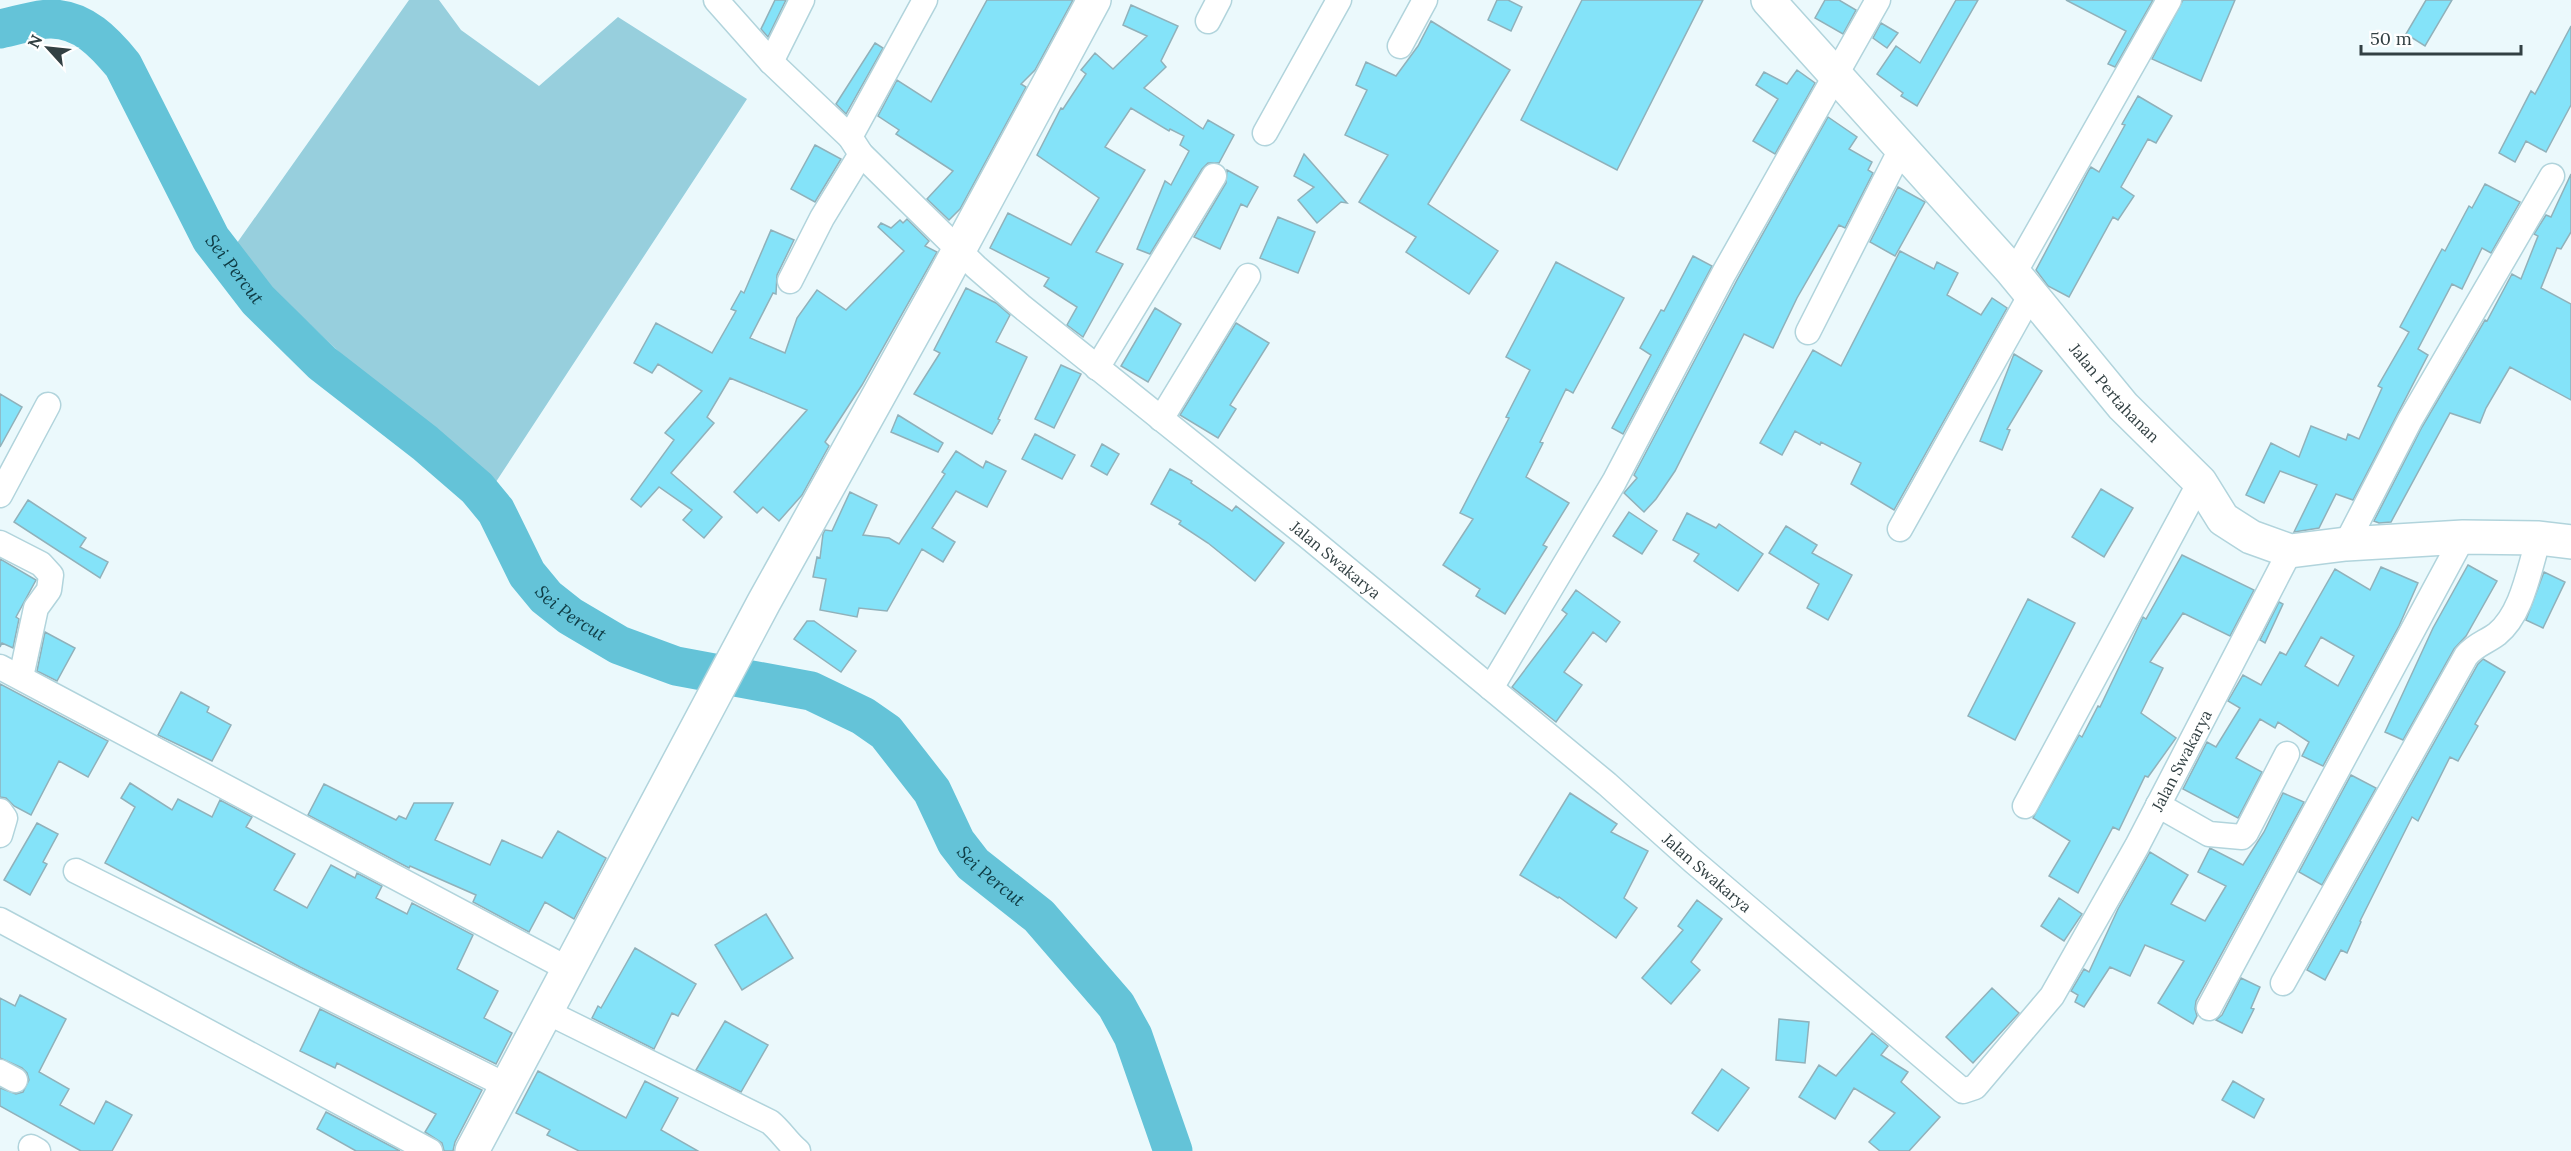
<svg xmlns="http://www.w3.org/2000/svg" width="2571" height="1151" viewBox="0 0 2571 1151" font-family="Lora,serif">
<style>
.green{fill:#97cfdd}
.lines{fill:none;stroke-linecap:round;stroke-linejoin:round}
.river{stroke:#64c3d8;stroke-width:39}
.building{fill:#84e3f9;stroke:#90b1ba;stroke-width:1.5;fill-rule:evenodd}
.street-casing{stroke:#b1d4dc;stroke-width:27}
.secondary-casing{stroke:#b1d4dc;stroke-width:36}
.primary-casing{stroke:#b1d4dc;stroke-width:36}
.street{stroke:#fff;stroke-width:24}
.secondary{stroke:#fff;stroke-width:33}
.primary{stroke:#fff;stroke-width:33}
.labels{text-anchor:middle;stroke-width:4.5;stroke-linejoin:round;paint-order:stroke}
.street-label{font-size:16px;fill:#324043;stroke:#fff}
.water-label{font-size:18px;font-style:italic;fill:#0e3b44;stroke:#fff}
</style>
<rect width="100%" height="100%" fill="#ebf9fc"/>
<path class="green" d="M409,0H439L461,30L539,86L618,17L747,99L488,494L232,250Z"/>
<g class="lines">
<path class="river" id="s1" d="M0,29C16,26 35,19 51,19C83,19 105,43 123,65L211,239L258,300L322,363L425,443L477,488L496,511L527,574L546,597L570,616L619,645L676,666L811,691L863,716L886,732L932,791L956,842L973,864L1039,916L1116,1005L1133,1036L1173,1151"/>
</g>
<path class="building" d="M775,0H786L768,37L761,29Z
M987,0H1073L1035,70L1021,84L1026,87L960,209L949,220L927,199L953,171L896,134L899,130L878,116L897,80L931,102Z
M1497,0H1508L1522,7L1511,31L1488,20Z
M1582,0H1703L1617,170L1521,120Z
M1825,0H1839L1856,10L1843,34L1815,18Z
M1956,0H1978L1917,106L1901,96L1903,93L1877,74L1896,46L1920,63Z
M2066,0H2153L2115,67L2108,64L2126,31Z
M2183,0H2235L2201,81L2152,59Z
M2426,0H2452L2425,46L2406,34Z
M1131,5L1178,26L1161,61L1166,67L1144,88L1203,129L1208,120L1234,135L1219,163H1208L1202,169L1150,254L1137,249L1165,181L1171,185L1189,151L1180,145L1184,136L1170,129L1169,131L1131,108L1105,147L1145,170L1096,252L1123,264L1083,337L1067,325L1077,307L1044,286L1049,278L990,248L1008,213L1071,245L1099,198L1037,155L1061,108L1063,109L1086,74L1081,70L1095,53L1113,69L1147,36L1123,25Z
M1431,21L1510,70L1428,204L1498,251L1469,294L1406,252L1416,237L1359,202L1388,155L1345,135L1367,90L1356,85L1366,62L1396,76L1418,46Z
M1881,23L1898,33L1887,48L1873,38Z
M2571,26V105L2546,152L2526,141L2515,162L2499,153L2531,91L2535,94Z
M875,43L883,48L846,114L836,104Z
M1797,70L1815,83L1775,154L1753,141L1778,99L1756,85L1764,72L1787,84Z
M2138,96L2172,116L2156,143L2148,139L2121,187L2134,196L2118,220L2113,217L2069,297L2048,286L2036,270L2089,170L2091,167L2099,172L2125,125L2122,124Z
M1828,117L1857,137L1849,149L1872,162L1868,170L1873,173L1845,228L1839,225L1797,298L1773,348L1744,334L1675,471L1656,499L1644,512L1624,493L1637,478L1634,475L1737,280Z
M815,145L841,159L815,202L791,189Z
M1304,154L1347,203L1341,202L1317,223L1298,200L1314,187L1294,176Z
M1227,170L1258,187L1247,207L1241,204L1220,249L1194,237L1226,183Z
M2571,174V232L2561,249L2557,248L2541,288L2571,304V400L2510,367L2486,408L2480,423L2450,413L2391,522L2379,523L2374,521L2422,427L2485,320L2487,321L2512,274L2521,279L2538,236L2534,234L2546,215L2551,217Z
M2485,184L2520,202L2491,253L2482,248L2462,289L2452,284L2418,349L2428,355L2353,500L2336,494L2319,528L2294,532L2317,485L2280,471L2264,503L2246,495L2271,443L2299,457L2311,426L2346,440L2348,434L2359,439L2382,388L2378,386L2409,332L2400,327L2442,249L2445,251L2469,206L2472,208Z
M1898,187L1925,202L1895,256L1870,242Z
M1278,217L1315,232L1298,273L1260,258Z
M907,219L929,241L925,246L937,252L862,385L825,442L829,446L802,495L779,521L763,507L757,513L734,492L807,410L730,378L707,417L714,423L671,473L722,517L704,538L683,520L692,510L659,487L641,507L631,499L674,440L665,433L702,391L658,364L652,373L634,363L656,323L712,353L736,311L731,309L741,291L744,293L771,230L794,240L777,275L776,294L773,293L750,338L785,353L797,318L817,290L846,310L904,251L878,227L881,223L891,228L900,220L903,223Z
M1900,251L1934,269L1937,262L1958,273L1947,295L1981,315L1992,298L2007,308L1894,510L1851,484L1861,463L1821,442L1820,445L1795,431L1782,455L1760,443L1813,350L1841,366Z
M1693,256L1712,266L1623,434L1612,428L1651,355L1640,348L1661,310L1664,311Z
M1556,262L1624,298L1573,393L1566,389L1540,442L1543,443L1526,477L1569,503L1543,545L1547,547L1505,614L1476,596L1480,589L1443,565L1473,519L1460,513L1509,418L1506,417L1530,370L1506,357Z
M966,288L996,303L1010,315L996,342L1027,357L998,419L1000,420L992,434L914,394L940,353L934,350Z
M1155,308L1181,324L1148,382L1121,366Z
M1236,323L1269,343L1230,405L1236,409L1218,438L1180,415Z
M2014,354L2042,371L2007,429L2010,430L2002,450L1980,441Z
M1061,365L1081,374L1054,428L1035,419Z
M0,394L22,407L0,447Z
M898,415L943,443L938,452L891,432Z
M1035,434L1075,455L1062,479L1022,459Z
M1102,444L1119,454L1107,475L1091,466Z
M956,451L983,468L986,461L1006,471L987,507L956,491L932,528L955,542L943,562L922,549L887,611L859,608L857,617L820,610L826,579L813,577L817,557L820,558L823,534L825,530L832,531L850,492L877,505L863,535L889,538L899,544L945,474L942,472Z
M1170,469L1192,481L1191,483L1232,511L1236,506L1284,543L1255,581L1208,543L1179,524L1181,521L1151,504Z
M2101,489L2133,508L2104,557L2072,537Z
M28,500L86,538L80,547L108,562L100,578L14,522Z
M1629,512L1657,531L1642,554L1613,536Z
M1687,513L1716,528L1719,524L1763,554L1738,591L1694,561L1699,554L1673,540Z
M1786,526L1817,545L1812,553L1852,575L1828,620L1807,608L1819,584L1769,553Z
M2182,555L2254,590L2230,636L2183,613L2150,662L2163,668L2141,713L2176,738L2148,777L2145,776L2119,830L2113,827L2078,893L2049,876L2070,841L2033,818L2079,735L2082,737L2098,706L2100,707L2143,617L2146,619Z
M0,559L36,580L16,617L19,619L13,648L2,643L0,647Z
M2468,565L2497,581L2466,636L2454,649L2403,740L2385,732L2433,628Z
M2381,567L2418,583L2399,626L2323,766L2302,756L2309,742L2278,722L2275,728L2260,719L2236,758L2262,772L2238,818L2183,789L2207,742L2216,747L2240,708L2228,701L2243,675L2261,685L2280,652L2286,655L2335,569L2370,590ZM2321,637L2354,656L2338,686L2305,666Z
M2544,572L2565,582L2543,628L2526,620Z
M1576,590L1620,622L1606,642L1593,632L1564,672L1582,685L1556,722L1512,687L1567,614L1562,610Z
M2028,599L2075,623L2015,740L1968,716Z
M2279,602L2283,604L2265,643L2260,640Z
M807,621H814L856,651L841,672L794,639Z
M45,632L75,648L57,681L37,671Z
M2483,659L2505,672L2475,724L2478,726L2458,761L2450,757L2418,821L2412,817L2360,921L2361,922L2347,953L2341,950L2325,980L2307,970L2478,664Z
M0,684L108,741L88,777L59,761L31,815L14,806L6,798L0,797Z
M181,692L209,707L207,712L231,725L212,761L158,735Z
M2351,775L2376,788L2322,885L2299,872Z
M130,783L172,810L178,799L212,817L220,800L252,817L246,827L295,854L274,890L307,908L331,865L355,878L357,873L382,886L376,898L407,914L412,903L473,935L457,969L498,991L484,1018L512,1033L496,1064L300,967L105,863L135,807L121,798Z
M324,784L396,820L399,816L406,819L414,803H453L435,840L490,865L502,840L542,858L558,831L606,858L574,919L545,902L529,932L473,902L476,895L410,866L409,868L308,815Z
M1570,793L1617,824L1611,832L1648,851L1624,898L1637,908L1616,938L1559,897L1558,898L1520,875Z
M2283,793L2304,802L2196,1001L2195,1009L2197,1016L2193,1024L2158,1003L2184,961L2145,945L2130,976L2110,967L2084,1007L2075,1002L2078,995L2071,991L2084,969L2089,972L2118,909L2150,852L2188,875L2171,904L2205,921L2226,886L2198,872L2210,848L2243,865L2264,832Z
M37,823L58,834L43,862L47,864L30,895L4,880Z
M2059,898L2082,914L2064,941L2041,926Z
M1697,900L1722,919L1691,962L1700,970L1671,1004L1642,978L1683,930L1678,926Z
M766,914L793,958L742,990L715,945Z
M635,948L696,984L678,1016L672,1013L654,1049L592,1018L598,1006L601,1008Z
M2241,978L2260,987L2251,1008L2254,1009L2242,1033L2216,1020L2222,1015Z
M1992,988L2019,1013L1973,1063L1946,1037Z
M20,995L66,1019L39,1072L69,1089L60,1105L94,1124L106,1101L132,1115L112,1151H81L0,1106V1088L16,1094L23,1092L29,1080L27,1073L22,1068L0,1058V998L15,1006Z
M320,1009L482,1090L455,1142L453,1151H444L442,1143L425,1132L436,1114L337,1063L335,1068L300,1051Z
M1779,1019L1809,1022L1805,1063L1776,1060Z
M725,1021L768,1045L741,1092L696,1070Z
M1872,1033L1888,1046L1881,1055L1908,1072L1901,1082L1940,1117L1909,1151H1880L1869,1142L1895,1113L1854,1088L1835,1119L1799,1097L1819,1065L1836,1076Z
M1722,1069L1749,1088L1718,1131L1692,1113Z
M538,1071L626,1118L645,1081L678,1098L661,1130L698,1151H579L547,1135L550,1130L516,1113Z
M2233,1081L2264,1099L2254,1118L2222,1100Z
M326,1112L400,1151H356L317,1129Z"/>
<g class="lines">
<g class="street-casing">
<g id="street">
<path id="s2" d="M716,0L771,62L850,137L861,154L976,267L1021,306L1306,535L1607,784L1693,861L1963,1091L1975,1087L2052,996L2137,846L2290,551"/>
<path d="M1208,21L1219,0"/>
<path d="M1400,46L1425,0"/>
<path d="M771,62L802,0"/>
<path d="M1265,133L1339,0"/>
<path d="M850,137L925,0"/>
<path d="M2012,271L2021,261L2169,0"/>
<path d="M790,281L822,218L861,154"/>
<path d="M1808,332L1901,149"/>
<path d="M1097,368L1214,176"/>
<path d="M1161,419L1248,276"/>
<path d="M0,495L48,405"/>
<path d="M1900,529L2030,296"/>
<path d="M0,543L41,564L51,575L49,590L36,608L21,677"/>
<path d="M2346,544L2410,420L2552,176"/>
<path d="M0,667L570,970"/>
<path d="M1491,688L1614,482L1724,273L1878,0"/>
<path d="M2158,805L2209,834L2242,837L2246,833L2287,754"/>
<path d="M2025,806L2200,482"/>
<path d="M0,811L5,818L0,835"/>
<path d="M76,871L507,1086"/>
<path d="M0,920L430,1151"/>
<path d="M2283,983L2466,656C2476,644 2485,643 2497,634C2523,613 2529,568 2539,538"/>
<path d="M2209,1008L2463,537"/>
<path d="M547,1012L770,1122C781,1131 787,1142 798,1151"/>
<path d="M0,1072L15,1080"/>
<path d="M31,1147L38,1151"/>
</g>
</g>
<g class="secondary-casing">
<path id="secondary" d="M472,1151L764,602L939,287L1094,0"/>
</g>
<g class="primary-casing">
<g id="primary">
<path id="s3" d="M1768,0L2012,271L2123,406L2200,482L2223,519L2251,537L2290,551L2346,544L2463,537L2539,538L2571,542"/>
</g>
</g>
<use href="#street" class="street"/>
<use href="#secondary" class="secondary"/>
<use href="#primary" class="primary"/>
</g>
<g class="labels">
<g class="street-label">
<text dy="6" stroke="none"><textPath href="#s3" startOffset="524">Jalan Pertahanan</textPath></text>
<text dy="6" stroke="none"><textPath href="#s2" startOffset="837">Jalan Swakarya</textPath></text>
<text dy="6" stroke="none"><textPath href="#s2" startOffset="2060">Jalan Swakarya</textPath></text>
<text dy="6" stroke="none"><textPath href="#s2" startOffset="1323">Jalan Swakarya</textPath></text>
</g>
<g class="water-label">
<text dy="6" stroke="none"><textPath href="#s1" startOffset="374">Sei Percut</textPath></text>
<text dy="6" stroke="none"><textPath href="#s1" startOffset="861">Sei Percut</textPath></text>
<text dy="6" stroke="none"><textPath href="#s1" startOffset="1383">Sei Percut</textPath></text>
</g>
</g>
<g transform="translate(48 48) rotate(297)" stroke="#ffffff" stroke-width="4.5" paint-order="stroke">
<path d="M0-4.5L10 22L0 15L-10 22Z" fill="#324043"/>
<text y="-9" font-size="16" font-weight="bold" text-anchor="middle" fill="#324043">N</text>
</g>
<path d="M2361 45v9h160v-9" fill="none" stroke="#324043" stroke-width="3"/>
<text x="2370" y="45" font-size="18" fill="#324043" stroke="#ffffff" stroke-width="4.5" paint-order="stroke">50 m</text>
</svg>
